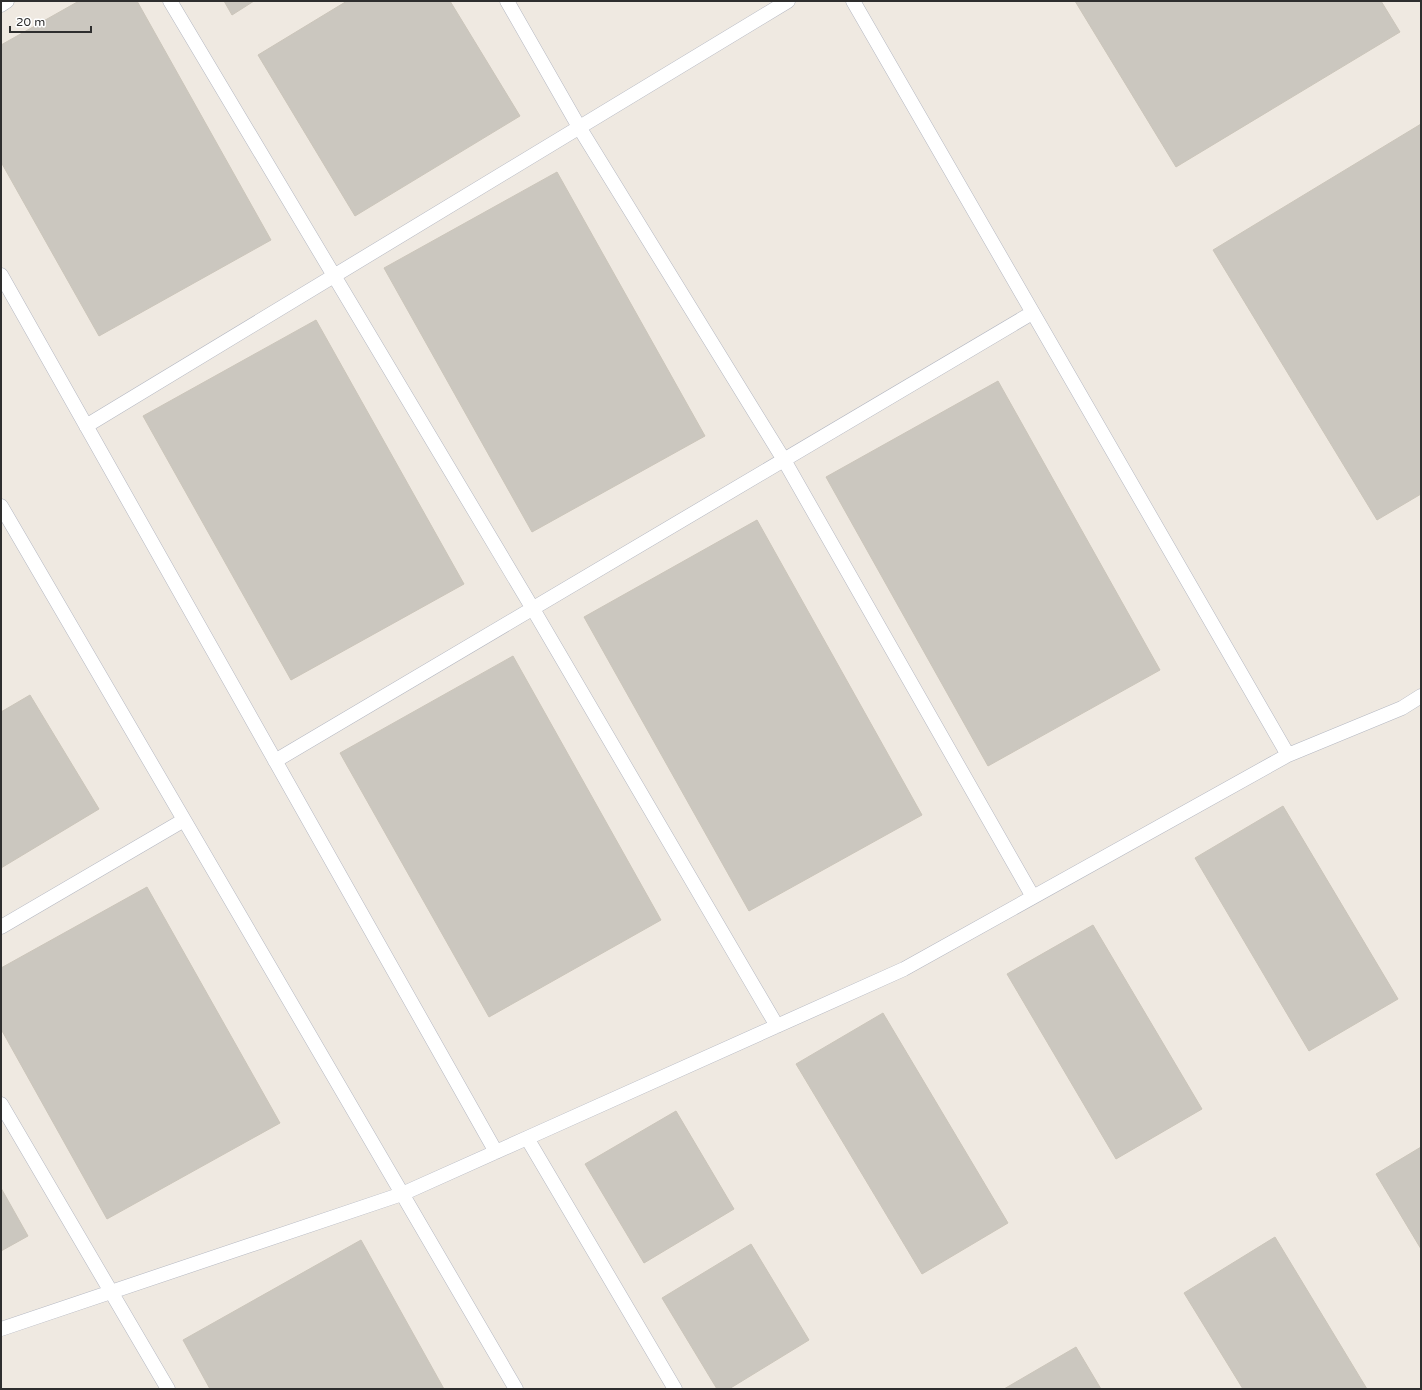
<svg xmlns="http://www.w3.org/2000/svg" width="1422" height="1390" viewBox="0 0 1422 1390" font-family="'Varela Round',sans-serif">
<style>
.building{fill:#cbc7bf;stroke:#cbc5ba}
.lines{fill:none;stroke-linecap:round;stroke-linejoin:round}
.service-casing{stroke:#b4b7c1;stroke-width:15}
.service{stroke:#fff;stroke-width:14}
</style>
<rect width="100%" height="100%" fill="#efe9e1"/>
<path class="building" d="M79,1H137L271,240L99,336L1,162V45Z
M224,1H254L232,15Z
M347,1H450L520,116L355,216L258,55Z
M1075,1H1381L1400,32L1176,167Z
M1421,124V494L1377,520L1213,250Z
M557,172L705,436L532,532L384,268Z
M316,320L464,584L291,680L143,416Z
M998,381L1160,670L988,766L826,477Z
M757,520L922,815L749,911L584,617Z
M513,656L661,920L489,1017L340,753Z
M30,695L99,809L1,868V712Z
M1283,806L1398,999L1309,1051L1195,858Z
M147,887L280,1123L107,1219L1,1029V968Z
M1093,925L1202,1109L1116,1159L1007,974Z
M883,1013L1008,1223L922,1274L796,1064Z
M676,1111L734,1209L644,1263L585,1164Z
M1421,1147V1249L1376,1174Z
M1,1188L28,1236L1,1251Z
M1275,1237L1367,1389H1243L1184,1293Z
M361,1240L444,1389H210L183,1340Z
M751,1244L809,1340L729,1389H717L662,1298Z
M1076,1347L1101,1389H1004Z"/>
<g class="lines">
<g class="service-casing">
<path id="service" d="M170,1L533,609L777,1026
M507,1L579,127L784,460L1033,897
M853,1L1288,755
M1,5L7,1
M1,275L496,1152
M86,426L788,1
M1,506L516,1389
M275,761L1032,313
M1,927L184,820
M1,1104L168,1389
M527,1138L675,1389
M1,1329L402,1194L527,1138L904,969L1288,755L1402,708L1421,696"/>
</g>
<use href="#service" class="service"/>
</g>
<rect width="1422" height="1390" fill="none" stroke="#2e2e2e" stroke-width="4"/>
<path d="M10 26v6h81v-6" fill="none" stroke="#2e2e2e" stroke-width="2"/>
<text x="16" y="26" font-size="12" fill="#2e2e2e" stroke="#ffffff" stroke-width="3" paint-order="stroke">20 m</text>
</svg>
